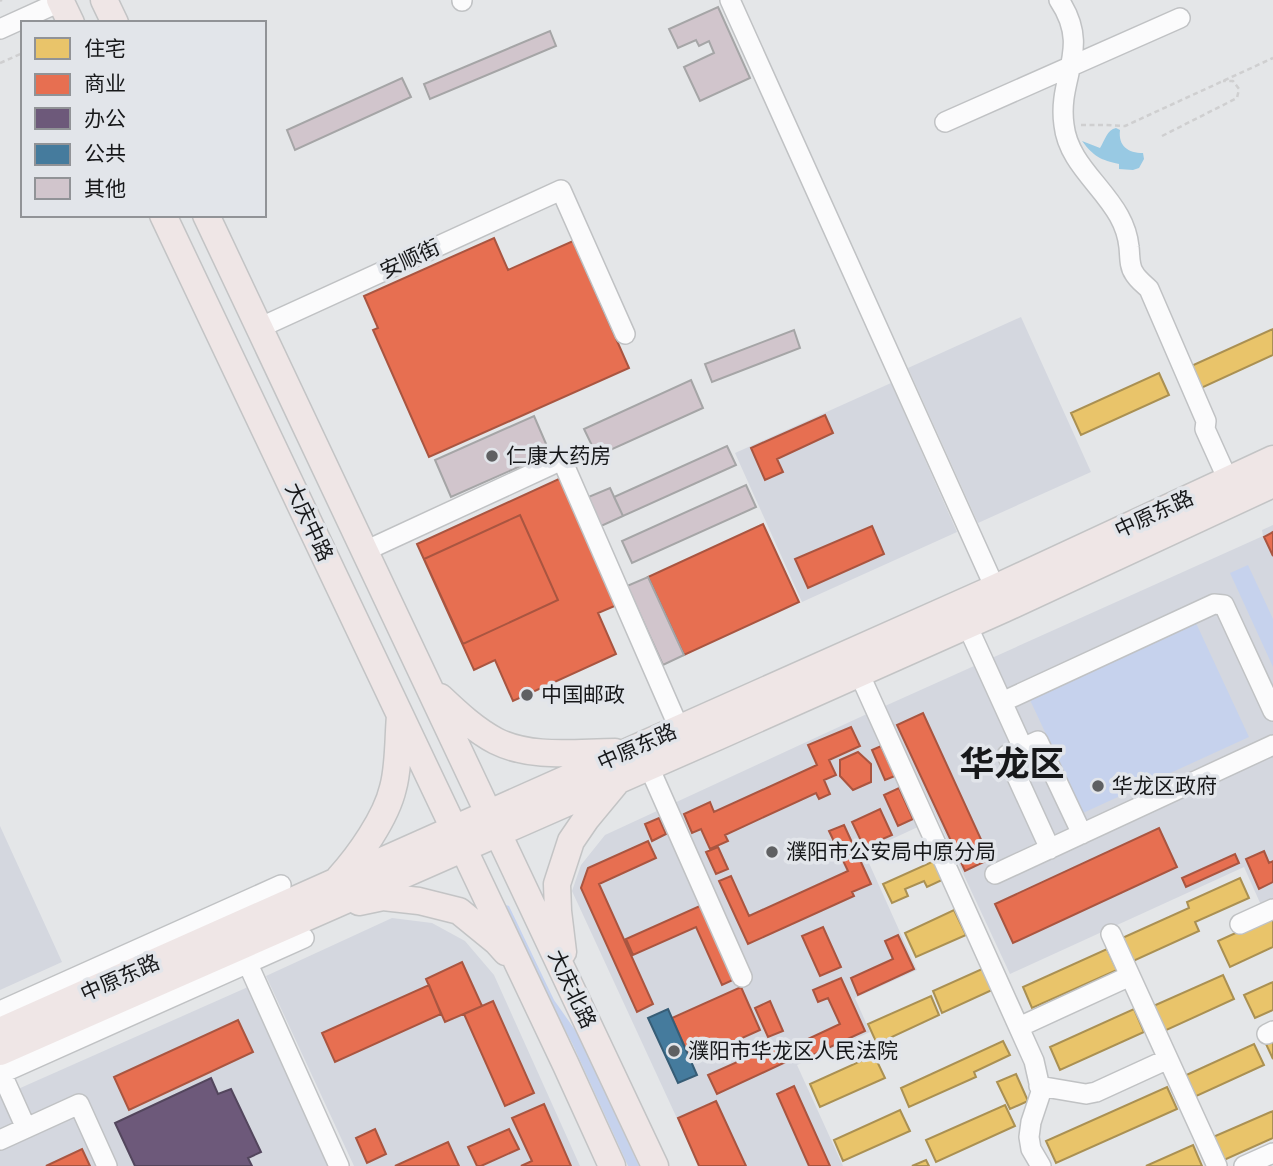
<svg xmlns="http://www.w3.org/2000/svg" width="1273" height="1166" viewBox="0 0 1273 1166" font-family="Lora,'Noto Sans SC',serif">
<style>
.built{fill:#d4d7df}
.green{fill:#c6d2ed}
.water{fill:#98c9e3}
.homes{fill:#e9c46a;stroke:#aa9052;stroke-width:2}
.shops{fill:#e76f51;stroke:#a95540;stroke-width:2}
.offices{fill:#6d597a;stroke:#53465d;stroke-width:2}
.public{fill:#457b9d;stroke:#375d76;stroke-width:2}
.building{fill:#d1c5cc;stroke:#a5a5a6;stroke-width:2}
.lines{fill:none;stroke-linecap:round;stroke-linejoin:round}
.minor-casing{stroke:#c0c2c4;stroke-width:22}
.major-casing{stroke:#c3c4c5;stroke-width:29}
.path{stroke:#cfcfd0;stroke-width:2.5;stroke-dasharray:5 3.5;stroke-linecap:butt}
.minor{stroke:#fbfbfc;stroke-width:19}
.major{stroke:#efe6e6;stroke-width:26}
.poi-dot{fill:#5f6062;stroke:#e2e5ea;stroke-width:2.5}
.labels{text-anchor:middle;stroke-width:7;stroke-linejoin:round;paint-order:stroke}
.street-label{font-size:21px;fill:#17181a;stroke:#e2e5ea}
.poi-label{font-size:21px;fill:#17181a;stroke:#e2e5ea;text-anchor:start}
.town-label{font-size:35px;font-weight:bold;fill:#17181a;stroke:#e2e5ea}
</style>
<rect width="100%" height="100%" fill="#e4e6e8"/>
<path class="built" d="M1021,317L1091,472L978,523L908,368Z
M891,383L957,532L802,602L735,453Z
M1273,525V899L1261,905L1244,867L1010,974L885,706L1263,536L1262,530Z
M869,713L920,826L864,852L917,970L855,998L870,1032L797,1065L843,1166H699L572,891L581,865L605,835Z
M0,826L62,962L0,990Z
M392,918L432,923L465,941L494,975L580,1166H354L266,976Z
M248,987L329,1166H0V1097Z"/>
<path class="green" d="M1248,565L1273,619V667L1230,573Z
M1196,623L1249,737L1083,813L1030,700Z
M506,905L509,906L554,1000L580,1037L639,1166H628L572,1043L542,987Z"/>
<path class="water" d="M1116,128L1120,130C1118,146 1128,153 1143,153L1144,159L1139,168L1133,170L1119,169V164C1101,160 1094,157 1082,141L1100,148C1105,140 1107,130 1116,128Z"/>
<path class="homes" d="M1273,329V355L1199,389L1189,367Z
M1159,373L1169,395L1081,435L1071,413Z
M934,861L942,880L927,887L924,881L905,889L908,896L892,903L883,884Z
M1240,878L1249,898L1195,922L1199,931L1131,962L1120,939L1189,908L1187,902Z
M954,910L966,935L916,957L905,933Z
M1273,916V947L1230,967L1218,941Z
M1107,949L1117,970L1032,1008L1023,987Z
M982,969L992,990L942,1013L933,991Z
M1223,975L1234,999L1162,1032L1151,1007Z
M1273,982V1010L1255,1018L1244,995Z
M931,996L939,1015L877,1044L868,1024Z
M1134,1009L1144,1032L1060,1070L1050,1047Z
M1003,1041L1010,1055L974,1072L976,1077L909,1107L901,1088Z
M1273,1041V1059L1266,1044Z
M1254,1044L1264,1065L1192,1098L1182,1077Z
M874,1055L885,1078L820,1107L810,1084Z
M1016,1074L1028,1101L1010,1109L997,1082Z
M1167,1087L1177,1109L1056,1163L1046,1141Z
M1005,1105L1015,1126L936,1162L926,1140Z
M900,1110L910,1131L843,1161L834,1140Z
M1273,1111V1138L1224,1160L1213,1137Z
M1193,1145L1202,1166H1146Z
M926,1160L929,1166H912Z"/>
<path class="shops" d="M494,238L508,270L573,241L629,368L429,457L373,330L378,328L364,296Z
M825,415L833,433L777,459L783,472L765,480L751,448Z
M561,478L617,605L598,613L616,654L513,701L495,660L474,670L417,544Z
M520,515L558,600L463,644L424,559Z
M763,524L799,602L684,655L648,577Z
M872,526L884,554L808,588L795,559Z
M1273,532V556L1264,537Z
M923,713L990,859L965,871L897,725Z
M851,727L860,746L829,760L836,775L824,780L830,794L819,799L816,793L725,835L728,841L710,849L701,829L692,833L684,814L710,802L714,812L817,765L808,745Z
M881,746L895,776L885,780L872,750Z
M858,752L871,764V782L853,790L840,776V760Z
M899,788L913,819L898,826L884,795Z
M880,809L892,835L864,847L852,822Z
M659,818L666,834L652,841L645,824Z
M844,825L871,884L852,892L854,896L748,944L719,881L731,876L749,916L848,871L829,831Z
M1159,828L1177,867L1013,943L995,904Z
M648,841L656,858L599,884L653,1004L637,1012L581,888L588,868Z
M718,847L728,869L716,874L706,852Z
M1264,851L1269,863L1273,861V882L1259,889L1246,859Z
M1235,854L1239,863L1186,887L1182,878Z
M702,905L735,979L722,985L696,927L633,955L626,939Z
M823,927L841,967L820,976L802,936Z
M898,935L914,969L858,995L851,978L893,959L885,941Z
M462,962L482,1006L445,1022L426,979Z
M841,978L865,1031L800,1061L793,1046L840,1024L828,998L818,1002L813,990Z
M429,985L441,1014L335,1062L322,1033Z
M741,987L760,1030L691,1061L672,1018Z
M493,1001L534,1093L505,1106L464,1014Z
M770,1001L783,1031L768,1037L755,1008Z
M238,1020L253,1052L129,1110L114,1077Z
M782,1042L790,1060L717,1094L708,1075Z
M794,1086L830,1166H809L777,1094Z
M716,1101L746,1166H699L678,1118Z
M544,1104L571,1166H521L532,1161L512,1118Z
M375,1129L386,1154L367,1163L356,1138Z
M509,1129L519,1149L481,1166H477L468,1147Z
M448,1142L459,1166H395Z
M82,1149L90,1166H46Z"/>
<path class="offices" d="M211,1078L218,1094L231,1089L261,1152L248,1158L252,1166H135L115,1123Z"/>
<path class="public" d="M668,1009L697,1075L678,1083L648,1018Z"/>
<path class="building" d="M718,7L750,78L700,101L684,67L714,53L709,41L699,46L696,40L678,48L669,29Z
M550,31L556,46L430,99L424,84Z
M402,78L411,97L295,150L287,130Z
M794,330L800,348L712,382L705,364Z
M691,380L703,408L597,456L584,429Z
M534,416L550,453L451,497L435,460Z
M727,446L736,465L623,516L614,497Z
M746,485L756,507L632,563L622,541Z
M610,488L623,516L599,527L586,498Z
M648,577L684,655L663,665L627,586Z"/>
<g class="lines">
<g class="minor-casing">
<path id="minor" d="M462,0V1
M730,0L995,588
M1059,0C1092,49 1057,77 1064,125C1068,162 1102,185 1119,216C1124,225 1128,237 1129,247C1130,255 1129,266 1134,273C1137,279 1144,284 1149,289L1206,421L1205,429L1228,480
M0,29L64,0
M945,122L1180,18
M259,328L561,190L625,334
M365,551L562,460L679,728
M967,625L1023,748
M859,673L1034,1061L1041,1092L1031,1122L1029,1137L1031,1149L1041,1166
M1002,702L1214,604L1224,605L1273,711
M649,767L742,977
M1050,849L1007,755L1038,741L1082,834
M995,874L1273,745
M1240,924L1273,909
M1111,934L1217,1166
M243,953L339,1166
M0,1011L281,885
M1019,1027L1130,976
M1267,1034L1273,1031
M0,1070L26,1128
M0,1074L304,938
M1039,1086L1086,1094L1096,1092L1168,1059
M0,1140L79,1104L107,1166
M1244,1166L1273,1153"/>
</g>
<g class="major-casing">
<path id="major" d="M60,0L71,23
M104,0L115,23
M163,215L566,1065L612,1166
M206,215L655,1166
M440,697C457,713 475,730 496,741C532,759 577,752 615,752
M339,878C359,856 386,818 393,788C399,767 398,738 400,716
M359,902L383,897L419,901L459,911L497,942L506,952
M563,952L558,911L557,884L571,841L586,819L615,784
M0,1031L995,588L1273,459
M0,1052L719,736L1004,609L1273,484"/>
</g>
<path class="path" d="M0,1L2,0
M0,63L23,53
M1081,125H1104L1125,126L1273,58
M1162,136L1237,98L1239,89L1233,81H1223"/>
<use href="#minor" class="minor"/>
<use href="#major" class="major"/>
</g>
<g class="poi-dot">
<circle cx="492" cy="456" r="7"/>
<circle cx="527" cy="695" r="7"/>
<circle cx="1098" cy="786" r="7"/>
<circle cx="772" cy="852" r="7"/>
<circle cx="674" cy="1051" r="7"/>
</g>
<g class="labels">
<g class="street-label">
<text transform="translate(410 259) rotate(-25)" y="7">安顺街</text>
<text transform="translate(1154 514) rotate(-25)" y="7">中原东路</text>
<text transform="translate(309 522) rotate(65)" y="7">大庆中路</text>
<text transform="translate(637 747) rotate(-24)" y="7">中原东路</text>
<text transform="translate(120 978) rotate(-24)" y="7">中原东路</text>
<text transform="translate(572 989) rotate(65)" y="7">大庆北路</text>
</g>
<g class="poi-label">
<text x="506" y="463">仁康大药房</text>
<text x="541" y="702">中国邮政</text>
<text x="1112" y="793">华龙区政府</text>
<text x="786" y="859">濮阳市公安局中原分局</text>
<text x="688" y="1058">濮阳市华龙区人民法院</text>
</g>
<g class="town-label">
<text x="1012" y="776">华龙区</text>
</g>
</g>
<rect x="21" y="21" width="245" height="196" fill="#e2e5ea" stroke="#919397" stroke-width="2"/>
<rect x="35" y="38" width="35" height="21" fill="#e9c46a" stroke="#919397" stroke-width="2"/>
<text x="84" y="56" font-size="21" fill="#17181a">住宅</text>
<rect x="35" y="74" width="35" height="21" fill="#e76f51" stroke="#919397" stroke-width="2"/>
<text x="84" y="91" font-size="21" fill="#17181a">商业</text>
<rect x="35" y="108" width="35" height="21" fill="#6d597a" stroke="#919397" stroke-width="2"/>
<text x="84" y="126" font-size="21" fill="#17181a">办公</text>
<rect x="35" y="144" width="35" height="21" fill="#457b9d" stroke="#919397" stroke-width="2"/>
<text x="84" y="161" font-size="21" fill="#17181a">公共</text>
<rect x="35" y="178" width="35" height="21" fill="#d1c5cc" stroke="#919397" stroke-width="2"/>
<text x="84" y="196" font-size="21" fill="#17181a">其他</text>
</svg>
